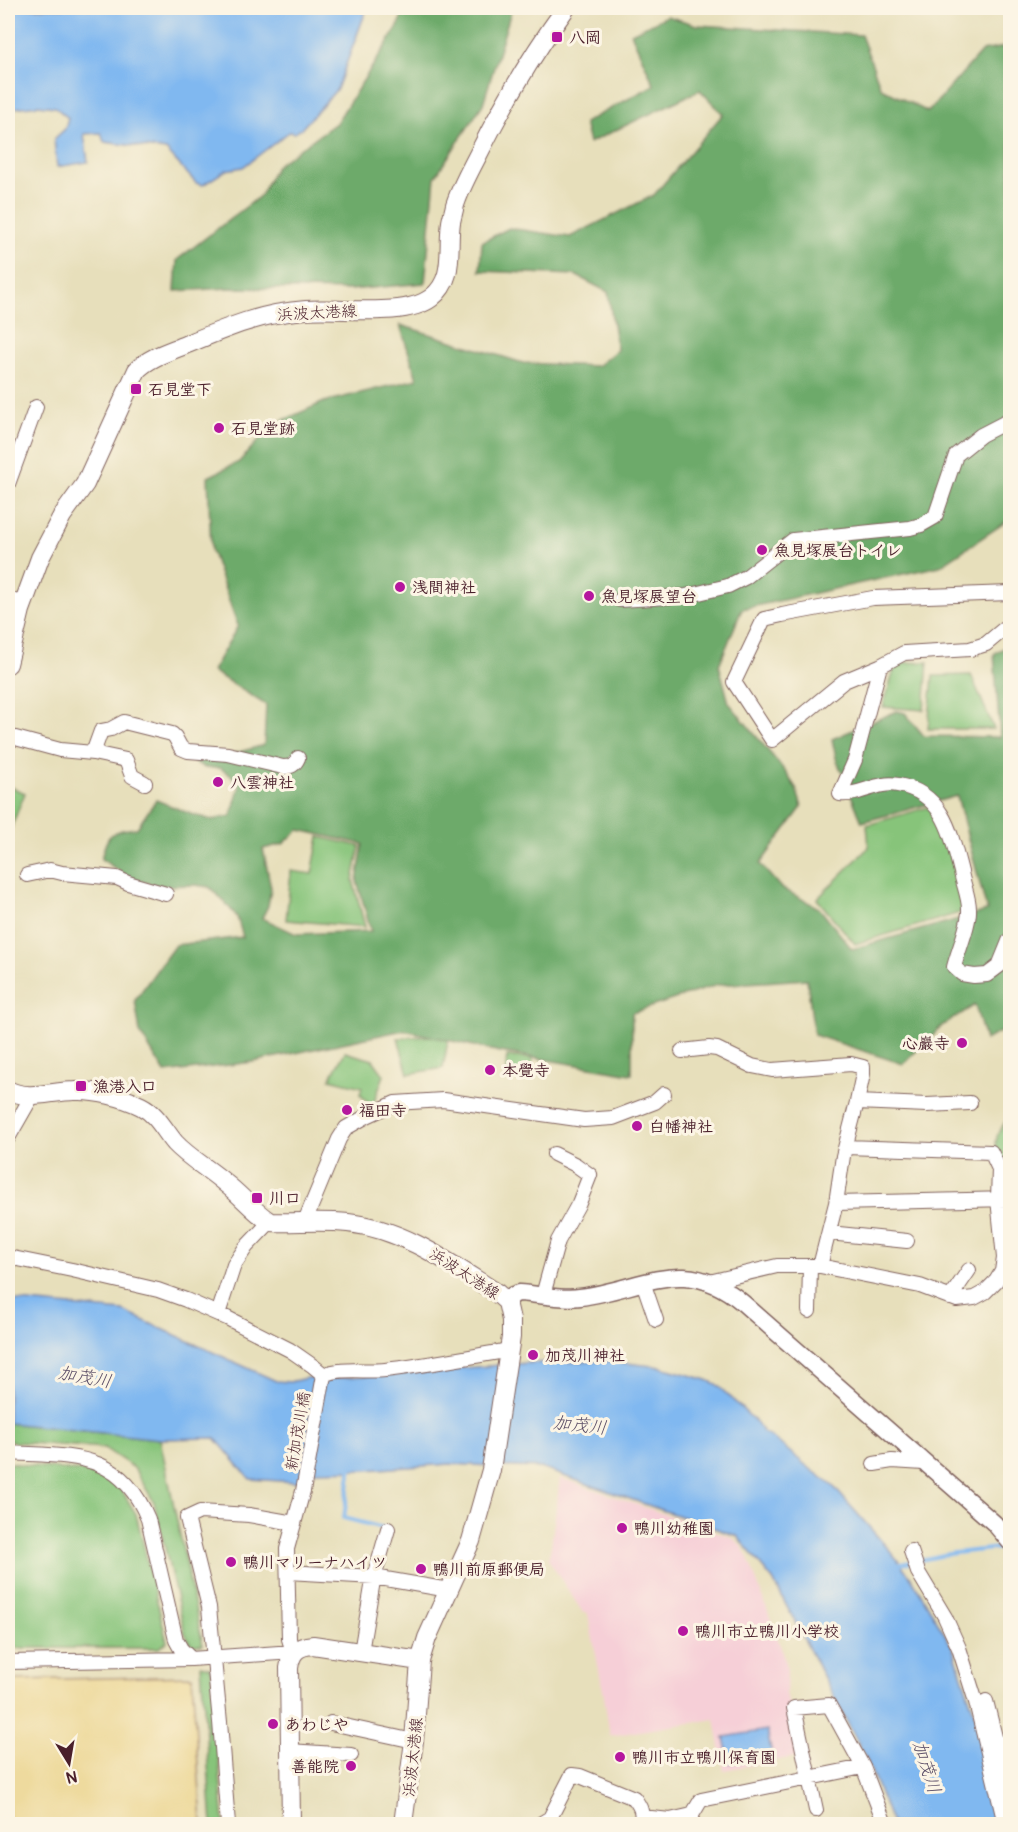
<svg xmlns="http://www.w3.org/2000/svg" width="1018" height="1832" viewBox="0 0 1018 1832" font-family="Pangolin,'Klee One',sans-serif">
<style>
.built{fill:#f6cfd7}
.green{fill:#87c47a;stroke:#687252;stroke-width:1.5}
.forest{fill:#6daa6a;stroke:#5c644a;stroke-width:1.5;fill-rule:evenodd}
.sand{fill:#eeda9e;stroke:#9c7c64;stroke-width:1.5}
.water{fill:#80b8f0;stroke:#656c8e;stroke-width:1.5}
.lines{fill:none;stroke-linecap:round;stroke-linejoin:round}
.stream{stroke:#80b8f0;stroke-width:4}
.minor-casing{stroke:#81625d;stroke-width:16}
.tertiary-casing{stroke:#81625d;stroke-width:19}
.secondary-casing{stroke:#81625d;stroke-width:20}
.minor{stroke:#fff;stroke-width:14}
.tertiary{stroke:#fff;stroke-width:16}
.secondary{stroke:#fff;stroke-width:18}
.poi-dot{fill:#b5179e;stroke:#fcf5e5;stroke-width:2}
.labels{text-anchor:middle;stroke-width:6;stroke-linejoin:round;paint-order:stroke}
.poi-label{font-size:16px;font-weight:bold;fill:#4a1f2b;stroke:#fcf5e5;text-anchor:start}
.street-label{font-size:16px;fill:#4a1f2b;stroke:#fcf5e5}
.water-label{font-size:18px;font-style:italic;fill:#5a4d66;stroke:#fcf5e5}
</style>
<rect width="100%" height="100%" fill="#fcf5e5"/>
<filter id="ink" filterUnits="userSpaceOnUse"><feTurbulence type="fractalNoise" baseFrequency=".0167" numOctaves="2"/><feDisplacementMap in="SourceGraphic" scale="12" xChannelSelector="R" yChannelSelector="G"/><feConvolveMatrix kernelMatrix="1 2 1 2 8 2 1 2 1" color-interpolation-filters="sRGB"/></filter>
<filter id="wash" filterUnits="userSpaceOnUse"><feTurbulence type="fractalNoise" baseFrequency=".008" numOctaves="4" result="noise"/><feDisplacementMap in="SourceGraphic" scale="24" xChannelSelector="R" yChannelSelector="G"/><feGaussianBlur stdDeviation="1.35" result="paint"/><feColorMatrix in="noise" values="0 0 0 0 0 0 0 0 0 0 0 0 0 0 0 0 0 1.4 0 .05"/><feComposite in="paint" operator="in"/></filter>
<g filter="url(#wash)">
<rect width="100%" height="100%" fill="#e7dfbb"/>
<path class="built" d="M560,1478L731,1537L741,1545L749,1560L781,1647L787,1670L786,1693L801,1756L724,1770L715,1719L610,1736L604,1696L588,1614L586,1612L583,1613L548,1559L551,1547Z"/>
<path class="green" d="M928,662L924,710L883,707L896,663Z
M971,675L994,729H928L933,676Z
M8,786L25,793L11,828L8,826Z
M928,807L941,826L964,899L963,912L855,944L817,899L869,847L867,825Z
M319,837L360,846L353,880L365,927L286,920L291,871L312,874Z
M449,1035L443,1068L408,1074L398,1038Z
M345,1052L373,1060L384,1075L372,1107L360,1094L362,1087L330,1079Z
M507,1056L533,1059L530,1075L506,1071Z
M1010,1115V1158L1000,1159C991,1138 999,1132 1010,1115Z
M8,1423L160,1439L203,1645H191L185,1633L154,1502L134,1468L104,1448L14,1442L8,1440Z
M8,1463L94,1473L121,1489L136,1514L167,1642L159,1648H8Z
M201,1665L211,1667L224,1824H212Z"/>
<path class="forest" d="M404,8H512L483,104L435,177L425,283L350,290L231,288L175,291L177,260L260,196L277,165L336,123L399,25Z
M667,16L697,25L861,35L881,88L928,112L982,51L1010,46V519L940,566L742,609L719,665L729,703L784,770L796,788L802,807L760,864L781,888L819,908L852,949L987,911L957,796L862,822L836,758L832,739L897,711L905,713L924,736L1000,737L994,654L1010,644V1027L985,1040L975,1005L943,1025L903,1064L814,1035L807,979L717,985L632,1013V1074L500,1052L404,1030L253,1062L165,1073L140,1033L135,1000L175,945L243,937L237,917L223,900L209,887L195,885L157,886L130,878L101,859C108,833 109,831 137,828L156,800L191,814L212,820L231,816L240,785L231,775L220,768H205L193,761L199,758L215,759L264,745L266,705L212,671L238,626L211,550L208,477L239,462L272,425L324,402L417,379L400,325L523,363L597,366L617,350L608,292L575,275L480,271L482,242L509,228L570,237L654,195L723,114L700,90L589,143L584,123L654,85L631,33ZM299,830L363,844L357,881L371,931L296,934L262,918L268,906L271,888L263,849L283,844Z"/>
<path class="sand" d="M192,1676L202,1824H8V1684L16,1680Z"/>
<path class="water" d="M8,8H367L337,89L303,127L295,133L289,132L243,167L226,170L203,185L196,183L166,150L104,142L101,133L84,134L88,162L57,167L54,139L65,129L68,118L55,107L38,105L8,109Z
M8,1300L123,1311L276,1381L290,1382L306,1378H336L528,1363L609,1361L661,1367L707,1380L716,1384L756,1422L763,1432L778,1442L808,1467L833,1486L892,1553L911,1577L953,1648L987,1752L1000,1824H892L866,1758L773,1580L737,1536L541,1468L450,1464L366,1470L313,1471L295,1482L250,1479L215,1438L160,1439L8,1423Z
M767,1730L772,1756L729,1763L724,1737Z"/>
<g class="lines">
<path class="stream" d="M351,1466L344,1518L383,1528
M896,1565L954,1553L1010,1547"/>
</g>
</g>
<g filter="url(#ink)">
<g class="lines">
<g class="minor-casing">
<path id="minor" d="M8,484L36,407
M8,599L23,604
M620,600L686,596L728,586L746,577L793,540L910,528L921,525L935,517L956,455L981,435L1010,420
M1010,624L986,644L970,649L904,653L880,666L855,760L840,794C861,796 877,781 898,785C944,793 951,834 961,872C963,884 969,897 969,909C970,923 958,951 954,967L962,974L974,976L987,975L999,966L1010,939
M880,666L844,681L772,740L734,682L764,619L782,615L873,598L1010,593
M8,736L60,750L93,753L126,760L132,776L145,783
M93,753L101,731L111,729L124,722L172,734L175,737L181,748L188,751L228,754L283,767C291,767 295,765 298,758
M27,875L50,870L62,873L117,878L128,883L166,894
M682,1051L709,1048L717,1049L752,1066L772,1070L838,1065L851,1064L863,1067V1074L857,1102L843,1156L836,1203L820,1266
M857,1102L927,1105L970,1103
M8,1138L32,1096
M836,1203L1010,1199
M305,1221L339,1139L346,1128L367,1116L395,1103L443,1100L584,1120L613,1118L655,1102L664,1094
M829,1233L907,1241
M8,1257L72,1270L158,1290L186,1300L227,1318L290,1350L313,1366L324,1375L303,1491L287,1549L289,1639L293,1652L191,1659L8,1662
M643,1282L656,1320
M709,1282L777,1266H820L920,1286L957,1300L974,1298L985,1292L996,1281L1002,1271L1004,1258L998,1199L999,1169L991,1152L846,1147
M543,1295L558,1241L579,1203L590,1175L576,1165L554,1154
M950,1298L969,1270
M809,1311L810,1266
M218,1314L234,1265L246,1247L270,1222
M324,1375C338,1367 367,1372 385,1370C427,1365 468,1357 510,1350
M8,1453C71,1457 120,1450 148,1519L176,1640L181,1649L191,1659
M874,1464L892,1461L924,1463
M911,1551L918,1572L945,1617L959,1648L976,1702L1005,1824
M288,1572L374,1577L449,1590
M361,1652L373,1581L388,1529
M986,1701L997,1745L1010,1809
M331,1723L414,1741
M289,1751L351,1755
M816,1810L794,1708L829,1705L863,1767L885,1824
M642,1817L670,1820L692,1815L701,1800L863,1767
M228,1824L220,1722L209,1607L187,1518L200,1512L249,1515L294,1523
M540,1824L550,1818L572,1775L580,1776L634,1798C640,1806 644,1813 640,1823"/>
</g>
<g class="tertiary-casing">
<path id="tertiary" d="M507,1302L513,1295L519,1293C539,1294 560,1300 580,1297C644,1289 684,1253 743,1303L994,1523L1010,1542"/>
</g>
<g class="secondary-casing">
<path id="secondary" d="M8,664L21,610L40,558L62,516L85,484L137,370C150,357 168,352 185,345C226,328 261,313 306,310C340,307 404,318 431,298C456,279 447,249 451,222C452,217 454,210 455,205C461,186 471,169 480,151C505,101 533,53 566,8
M8,1090C29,1101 51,1091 75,1091C95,1090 123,1097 141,1106C157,1114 164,1130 175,1143C189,1158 209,1169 225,1183C241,1195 253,1211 270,1222C296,1223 322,1220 348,1223C404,1229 451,1264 497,1293L507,1302L511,1320V1337L491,1470L471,1541L427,1638L420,1661L414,1741L403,1824
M291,1824L289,1668C291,1653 297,1646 313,1645L420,1661"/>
</g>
<use href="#minor" class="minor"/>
<use href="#tertiary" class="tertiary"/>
<use href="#secondary" class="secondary"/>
</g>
</g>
<g class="poi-dot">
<rect x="551" y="31" width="12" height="12" rx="3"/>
<rect x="130" y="383" width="12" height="12" rx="3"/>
<circle cx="219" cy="428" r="6"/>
<circle cx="762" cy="550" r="6"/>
<circle cx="400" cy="587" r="6"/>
<circle cx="589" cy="596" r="6"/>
<circle cx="218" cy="782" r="6"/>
<circle cx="962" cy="1043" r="6"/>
<circle cx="490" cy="1070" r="6"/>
<rect x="75" y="1080" width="12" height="12" rx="3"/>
<circle cx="347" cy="1110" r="6"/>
<circle cx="637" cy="1126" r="6"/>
<rect x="251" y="1192" width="12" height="12" rx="3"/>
<circle cx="533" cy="1355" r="6"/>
<circle cx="622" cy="1528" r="6"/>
<circle cx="231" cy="1562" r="6"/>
<circle cx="421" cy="1569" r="6"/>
<circle cx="683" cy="1631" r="6"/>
<circle cx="273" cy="1724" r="6"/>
<circle cx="620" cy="1757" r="6"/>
<circle cx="351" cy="1766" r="6"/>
</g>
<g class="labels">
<g class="poi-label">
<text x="569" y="43">八岡</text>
<text x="148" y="395">石見堂下</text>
<text x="231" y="434">石見堂跡</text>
<text x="774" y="556">魚見塚展台トイレ</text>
<text x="412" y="593">浅間神社</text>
<text x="601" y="602">魚見塚展望台</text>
<text x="230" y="788">八雲神社</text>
<text x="950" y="1049" text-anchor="end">心巖寺</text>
<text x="502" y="1076">本覺寺</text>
<text x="93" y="1092">漁港入口</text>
<text x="359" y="1116">福田寺</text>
<text x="649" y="1132">白幡神社</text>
<text x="269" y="1204">川口</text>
<text x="545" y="1361">加茂川神社</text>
<text x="634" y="1534">鴨川幼稚園</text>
<text x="243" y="1568">鴨川マリーナハイツ</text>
<text x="433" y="1575">鴨川前原郵便局</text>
<text x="695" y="1637">鴨川市立鴨川小学校</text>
<text x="285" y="1730">あわじや</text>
<text x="632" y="1763">鴨川市立鴨川保育園</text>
<text x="339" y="1772" text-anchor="end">善能院</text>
</g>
<g class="street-label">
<text transform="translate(317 312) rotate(-3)" y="6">浜波太港線</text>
<text transform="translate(465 1273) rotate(33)" y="6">浜波太港線</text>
<text transform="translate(297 1431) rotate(-80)" y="6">新加茂川橋</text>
<text transform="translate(412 1757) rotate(-84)" y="6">浜波太港線</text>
</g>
<g class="water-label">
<text transform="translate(85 1377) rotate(10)" y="6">加茂川</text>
<text transform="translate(580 1425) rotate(6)" y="6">加茂川</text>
<text transform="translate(927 1767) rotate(72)" y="6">加茂川</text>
</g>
</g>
<rect width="1018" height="1832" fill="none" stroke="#fcf5e5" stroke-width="30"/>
<g transform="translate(69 1763) rotate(169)" stroke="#fcf5e5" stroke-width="4.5" paint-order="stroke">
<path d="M0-4.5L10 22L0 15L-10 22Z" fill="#4a1f2b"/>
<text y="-9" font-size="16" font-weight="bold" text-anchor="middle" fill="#4a1f2b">N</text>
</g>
</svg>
